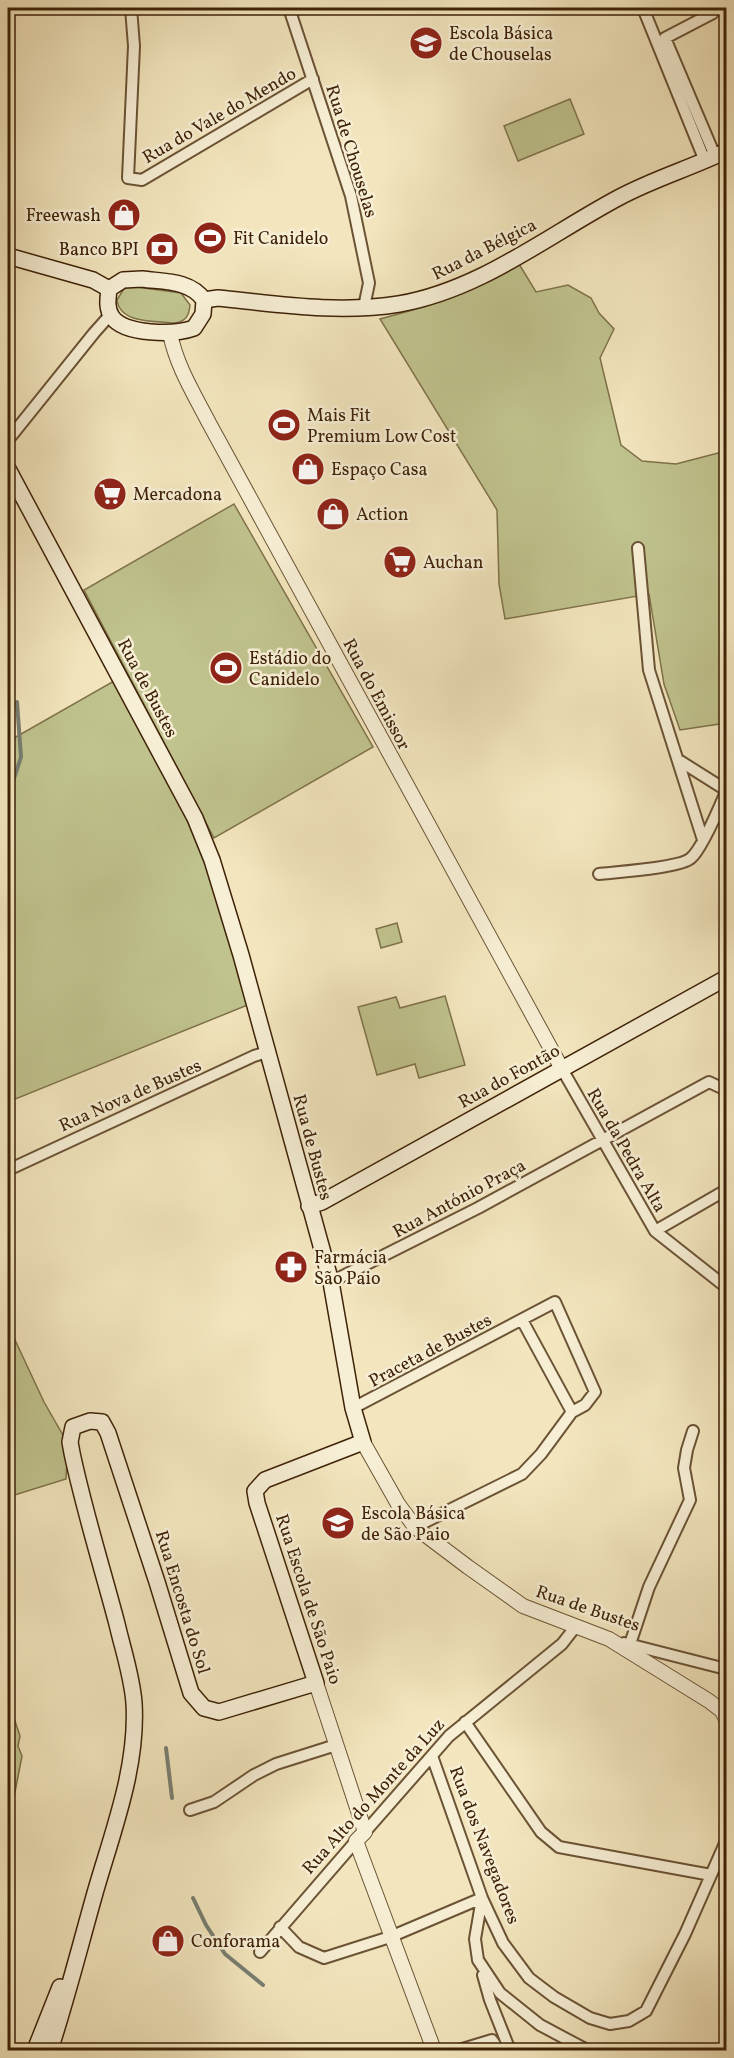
<svg xmlns="http://www.w3.org/2000/svg" width="734" height="2058" viewBox="0 0 734 2058" font-family="Vollkorn,serif">
<style>
.green{fill:#c0c38e;stroke:#7f724a;stroke-width:1.5}
.lines{fill:none;stroke-linecap:round;stroke-linejoin:round}
.stream{stroke:#787f72;stroke-width:4}
.minor-casing{stroke:#6b5335;stroke-width:14}
.tertiary-casing{stroke:#6b5335;stroke-width:16}
.secondary-casing{stroke:#3e2207;stroke-width:18}
.minor{stroke:#f7efd5;stroke-width:10}
.tertiary{stroke:#f7efd5;stroke-width:14}
.secondary{stroke:#f7efd5;stroke-width:15}
.labels{text-anchor:middle;stroke-width:5;stroke-linejoin:round;paint-order:stroke}
.poi-label{font-size:18px;fill:#3e2207;stroke:#f7efd5;text-anchor:start}
.street-label{font-size:18px;fill:#3e2207;stroke:#f7efd5}
</style>
<rect width="100%" height="100%" fill="#f3e6be"/>
<filter id="stains"><feTurbulence type="fractalNoise" baseFrequency=".00333" numOctaves="4"/><feColorMatrix values="0 0 0 0 .2 0 0 0 0 .09 0 0 0 0 .02 0 0 0 .5 -.17"/></filter>
<radialGradient id="worn" r=".72"><stop offset=".6" stop-color="#630" stop-opacity="0"/><stop offset="1" stop-color="#630" stop-opacity=".3"/></radialGradient>
<path class="green" d="M570,99L584,134L518,161L504,126Z
M519,264L536,292L568,285L591,298L599,313L614,329L600,358L621,445L642,461L676,464L726,451V723L680,730L664,684L649,594L505,619L499,584L497,510L380,319L427,306Z
M129,286L181,293L190,305C189,316 186,321 175,323C156,321 120,324 117,300L123,290Z
M234,504L373,747L214,838L84,590Z
M114,681L206,842L250,1004L8,1102V771L14,738Z
M397,923L402,942L381,948L376,929Z
M445,996L465,1065L419,1078L415,1064L377,1075L358,1007L396,997L400,1008Z
M8,1325L44,1402L68,1444L66,1479L8,1497Z
M8,1623L12,1712L20,1736L18,1746L22,1756L8,1828Z"/>
<g class="lines">
<path class="stream" d="M8,797L21,757L17,702
M8,1598L13,1615
M166,1748L172,1798
M193,1898L206,1925L225,1954L263,1985"/>
<g class="minor-casing">
<path id="minor" d="M131,8L134,46L128,178L142,180L313,79
M289,8L351,196L369,283L364,307
M643,8L705,161
M713,13L665,38L715,156
M8,440L94,333L110,315
M638,548L649,670L703,840
M680,761L726,790
M599,874C616,872 681,868 691,858C702,849 720,806 726,792
M562,1069L655,1231L726,1287
M8,1170L254,1056L267,1052
M655,1231L726,1190
M331,1282L478,1208L709,1082L726,1090
M353,1408L555,1302L595,1392L585,1405L572,1412L522,1320
M415,1527L522,1474L541,1454L572,1412
M624,1643L726,1669
M630,1644L649,1587L690,1500L684,1468L687,1450L693,1431
M465,1722L541,1832L559,1847L711,1875
M432,1756L482,1898L503,1943L529,1978L554,1997L590,2018L610,2024L629,2021L646,2011L685,1934L726,1841
M190,1810L214,1802L254,1775L276,1764L336,1745
M365,1832L449,1736L562,1644L576,1626
M482,1898L475,1939L478,1960L500,1993L540,2025L587,2050
M280,1927L299,1947L324,1958L390,1937L482,1898
M260,1952L356,1841
M483,1975L490,2000L509,2048L503,2050
M459,2050L492,2040L499,2050"/>
</g>
<g class="tertiary-casing">
<path id="tertiary" d="M170,333C176,365 194,394 209,423L562,1069
M363,1442L398,1504L415,1527L468,1567L523,1606L609,1639L709,1701L722,1711L726,1719
M316,1683L365,1832L356,1841L434,2050"/>
</g>
<g class="secondary-casing">
<path id="secondary" d="M8,256L93,280L109,289
M142,279C164,282 190,280 204,300L203,314L194,328C174,335 125,335 112,317C106,308 108,298 109,289L123,280Z
M204,300L218,298C277,304 339,314 399,304C480,290 547,236 618,198C653,179 691,168 726,151
M8,469L195,818L212,860L241,955L331,1282L353,1408L363,1442L265,1480L255,1491L257,1503L316,1683L219,1712L204,1708L191,1693L157,1582L108,1433L102,1422L90,1421L73,1427L70,1442L72,1453C84,1510 102,1567 117,1624C123,1650 132,1676 134,1703C138,1768 112,1833 95,1893C80,1946 67,1998 50,2050
M309,1206L322,1202L726,978
M35,2050L60,1987"/>
</g>
<use href="#minor" class="minor"/>
<use href="#tertiary" class="tertiary"/>
<use href="#secondary" class="secondary"/>
</g>
<defs>
<g id="school-disc" transform="scale(1.725)"><circle r="9.5" fill="#8f2418" stroke="#f7efd5"/><path d="M0-5L7-2L0 1L-7-2ZM-4 1L0 2.5L4 1V4Q0 6-4 4Z" fill="#fff"/></g>
<g id="shop-disc" transform="scale(1.725)"><circle r="9.5" fill="#8f2418" stroke="#f7efd5"/><path d="M-5-2.5h2.3a2.7 3.5 0 0 1 5.4 0H5L5.5 6h-11ZM-1.5-2.5h3a1.5 2.3 0 0 0-3 0Z" fill="#fff"/></g>
<g id="stadium-disc" transform="scale(1.725)"><circle r="9.5" fill="#8f2418" stroke="#f7efd5"/><path d="M0-5a6.5 5 0 1 0 0 10a6.5 5 0 1 0 0-10ZM-3.5-1.8h7v3.6h-7Z" fill="#fff"/></g>
<g id="bank-disc" transform="scale(1.725)"><circle r="9.5" fill="#8f2418" stroke="#f7efd5"/><path d="M-6-4H6V4H-6ZM0-2.3a2.3 2.3 0 1 0 0 4.6a2.3 2.3 0 1 0 0-4.6Z" fill="#fff"/></g>
<g id="supermarket-disc" transform="scale(1.725)"><circle r="9.5" fill="#8f2418" stroke="#f7efd5"/><path d="M-6-5.5h2.5l.6 2H6L4.5 2H-2.5L-4.4-4H-6ZM-1.5 3.2a1.3 1.3 0 1 0 .1 0ZM3 3.2a1.3 1.3 0 1 0 .1 0Z" fill="#fff"/></g>
<g id="pharmacy-disc" transform="scale(1.725)"><circle r="9.5" fill="#8f2418" stroke="#f7efd5"/><path d="M-2-6h4v4h4v4h-4v4h-4v-4h-4v-4h4Z" fill="#fff"/></g>
</defs>
<g fill-rule="evenodd">
<use href="#school-disc" x="426" y="43"/>
<use href="#shop-disc" x="124" y="215"/>
<use href="#stadium-disc" x="210" y="238"/>
<use href="#bank-disc" x="162" y="249"/>
<use href="#stadium-disc" x="284" y="425"/>
<use href="#shop-disc" x="308" y="469"/>
<use href="#supermarket-disc" x="110" y="494"/>
<use href="#shop-disc" x="333" y="514"/>
<use href="#supermarket-disc" x="400" y="562"/>
<use href="#stadium-disc" x="226" y="668"/>
<use href="#pharmacy-disc" x="291" y="1267"/>
<use href="#school-disc" x="338" y="1523"/>
<use href="#shop-disc" x="168" y="1941"/>
</g>
<g class="labels">
<g class="poi-label">
<text x="449" y="39">Escola Básica<tspan x="449" dy="21">de Chouselas</tspan></text>
<text x="101" y="221" text-anchor="end">Freewash</text>
<text x="233" y="244">Fit Canidelo</text>
<text x="139" y="255" text-anchor="end">Banco BPI</text>
<text x="307" y="421">Mais Fit<tspan x="307" dy="21">Premium Low Cost</tspan></text>
<text x="331" y="475">Espaço Casa</text>
<text x="133" y="500">Mercadona</text>
<text x="356" y="520">Action</text>
<text x="423" y="568">Auchan</text>
<text x="249" y="664">Estádio do<tspan x="249" dy="21">Canidelo</tspan></text>
<text x="314" y="1263">Farmácia<tspan x="314" dy="21">São Paio</tspan></text>
<text x="361" y="1519">Escola Básica<tspan x="361" dy="21">de São Paio</tspan></text>
<text x="191" y="1947">Conforama</text>
</g>
<g class="street-label">
<text transform="translate(219 115) rotate(-30)" y="6">Rua do Vale do Mendo</text>
<text transform="translate(352 151) rotate(73)" y="6">Rua de Chouselas</text>
<text transform="translate(484 249) rotate(-27)" y="6">Rua da Bélgica</text>
<text transform="translate(148 688) rotate(62)" y="6">Rua de Bustes</text>
<text transform="translate(377 694) rotate(62)" y="6">Rua do Emissor</text>
<text transform="translate(509 1076) rotate(-29)" y="6">Rua do Fontão</text>
<text transform="translate(130 1095) rotate(-24)" y="6">Rua Nova de Bustes</text>
<text transform="translate(313 1147) rotate(75)" y="6">Rua de Bustes</text>
<text transform="translate(627 1150) rotate(60)" y="6">Rua da Pedra Alta</text>
<text transform="translate(459 1198) rotate(-28)" y="6">Rua António Praça</text>
<text transform="translate(430 1350) rotate(-28)" y="6">Praceta de Bustes</text>
<text transform="translate(309 1599) rotate(72)" y="6">Rua Escola de São Paio</text>
<text transform="translate(183 1602) rotate(73)" y="6">Rua Encosta do Sol</text>
<text transform="translate(588 1608) rotate(19)" y="6">Rua de Bustes</text>
<text transform="translate(373 1796) rotate(-48)" y="6">Rua Alto do Monte da Luz</text>
<text transform="translate(485 1845) rotate(69)" y="6">Rua dos Navegadores</text>
</g>
</g>
<rect width="734" height="2058" fill="none" stroke="#f3e6be" stroke-width="30"/>
<rect x="9" y="9" width="716" height="2040" fill="none" stroke="#3e2207" stroke-width="3"/>
<rect x="15" y="15" width="704" height="2028" fill="none" stroke="#3e2207" stroke-width="1.5"/>
<rect width="100%" height="100%" filter="url(#stains)"/>
<rect width="100%" height="100%" fill="url(#worn)"/>
</svg>
